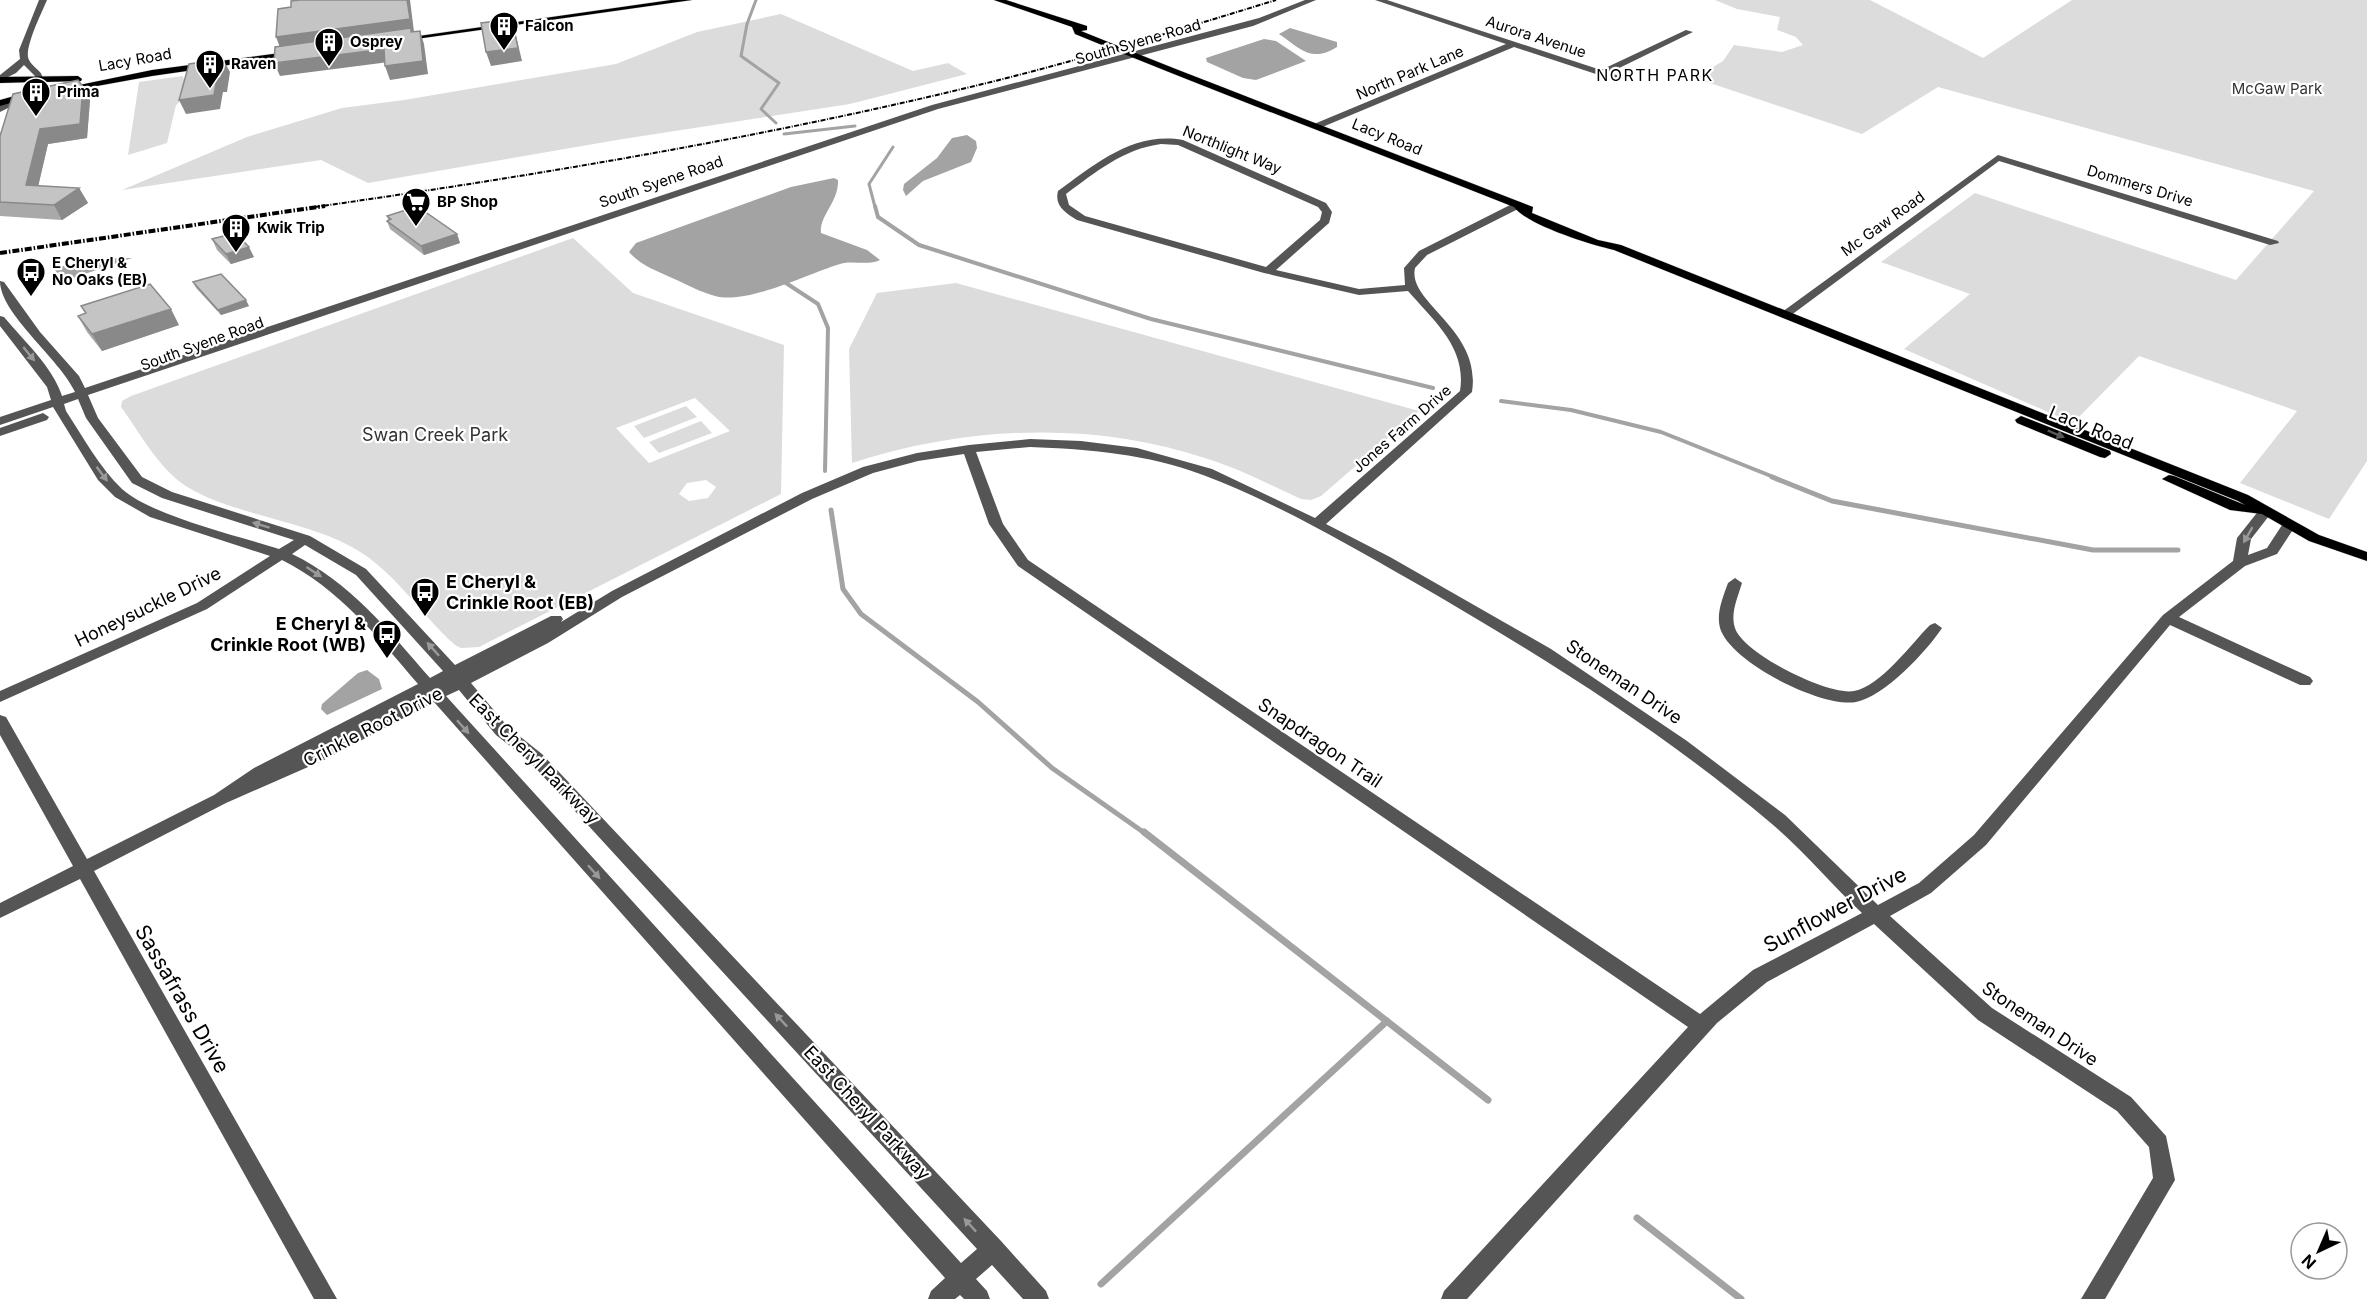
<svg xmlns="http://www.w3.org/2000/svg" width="2367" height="1299" viewBox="0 0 2367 1299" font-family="Inter,sans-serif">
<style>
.green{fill:#dcdcdc;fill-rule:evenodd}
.water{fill:#a3a3a3}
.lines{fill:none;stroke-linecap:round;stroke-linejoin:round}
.stream-far3{stroke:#a3a3a3;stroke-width:3}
.stream-far2{stroke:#a3a3a3;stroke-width:4}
.stream-far1{stroke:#a3a3a3;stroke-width:5}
.stream{stroke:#a3a3a3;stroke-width:7}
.major-casing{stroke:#dbdbdb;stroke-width:1}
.minor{fill:#555;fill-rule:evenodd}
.major{fill:#000;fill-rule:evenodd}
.rail-far1{stroke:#000;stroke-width:2;stroke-dasharray:5 1.5 1 1.5;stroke-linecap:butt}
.rail{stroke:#000;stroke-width:4;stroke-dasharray:7 2 1.5 2;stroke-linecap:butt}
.wall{fill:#a9a9a9}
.shaded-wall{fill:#898989}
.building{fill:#c4c4c4;stroke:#898989;stroke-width:1.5}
.oneway{fill:#999}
.oneway2{fill:#595959}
.labels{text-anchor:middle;stroke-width:4.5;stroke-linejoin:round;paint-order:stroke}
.far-poi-label{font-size:15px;font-weight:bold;fill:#000;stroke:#fff;text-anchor:start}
.far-street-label{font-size:15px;fill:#000;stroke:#fff}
.far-park-label{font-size:15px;fill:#333;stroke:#fff}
.far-neighbourhood-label{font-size:16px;letter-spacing:1.5px;fill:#000;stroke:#fff}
.street-label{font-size:18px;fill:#000;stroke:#fff}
.park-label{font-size:18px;fill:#333;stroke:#fff}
.poi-label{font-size:18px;font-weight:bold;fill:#000;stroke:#fff;text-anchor:start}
.near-street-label{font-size:21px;fill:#000;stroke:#fff}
</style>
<rect width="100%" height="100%" fill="#fff"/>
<path class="green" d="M1715,0H1870L1983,58L2072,0H2367V461L2329,519L2240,483L2297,411L2139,356L2073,423L1904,349L1970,294L1881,262L1975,193L2236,280L2314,191L1938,87L1862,134L1695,78L1723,61L1734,45L1782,52L1803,45L1796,37L1777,30L1780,17L1737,9Z
M781,14L913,71L948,63L967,74L850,104L623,139L368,183L321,160L122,190L247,137L342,108L404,100L616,64L697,32Z
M183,76L188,94L176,105L167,143L128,155L139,82Z
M573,238L633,293L784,345L781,494L479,647L461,648L455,645C420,614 393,568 350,546C300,519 222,513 180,482C156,463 139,432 121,407L122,401L131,396ZM695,398L730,431L649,463L616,428ZM706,480L716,487L708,498L689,501L679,494L687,483Z
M956,283L1419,411L1321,496L1311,500L1301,499C1270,485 1240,469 1208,459C1093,420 967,426 852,463L849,349L877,293Z
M686,406L697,417L644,438L634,426Z
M701,421L712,433L659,453L649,442Z"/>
<path class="water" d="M1290,28L1337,42V47C1311,63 1301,49 1279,34Z
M1264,39L1276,41L1306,61L1256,80L1243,78L1207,62L1206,58Z
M967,135L976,141L977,148L971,162L923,181L906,196L903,190L904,184L937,158L952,138Z
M834,178L838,180C839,202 819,216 821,233L867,250L880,260C868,266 853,260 840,264C807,274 747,305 715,296C700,292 686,284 672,278C657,271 640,265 629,252L636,243L791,187Z
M118,258H132L67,280H62L55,270L56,267Z
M367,670L379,679L382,689L327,715L321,709L322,704L358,673Z"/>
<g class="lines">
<path class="stream-far3" d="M756,0L747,24L741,56L779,83L761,109L776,123
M784,134L855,126
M875,207L869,184L893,147"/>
<path class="stream-far2" d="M875,206L878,217L919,245L1151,319L1433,388
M786,283L818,304L828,328L825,471
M1501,401L1571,410L1661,432L1776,478"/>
<path class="stream-far1" d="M1772,477L1832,501L2093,550H2178
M831,510L843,589L861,614L978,702L1052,768L1146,834"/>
<path class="stream" d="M1144,832L1488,1100
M1637,1218L1741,1299
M1101,1284L1387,1021"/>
<g class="major-casing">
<path id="major" d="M671,0H692L402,41L398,39Z
M994,0H1006L1087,26V30L1081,31C1231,92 1382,148 1533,207L1532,213L1598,240L1621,245L2248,495L2319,535L2367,552V561L2309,541L2262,514L2230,510L2162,479L2169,475L2174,476L2245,505L2238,501L1614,250C1591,245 1527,225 1514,207C1368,149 1220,94 1075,34L1072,27Z
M295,51H298V55L152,76L64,92L60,89L152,70Z
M78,76L82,79L81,81L45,82L46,84L35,96L0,106V100L29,92L38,84L36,82L0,83V77Z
M2021,416L2110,451L2111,454L2105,458L2100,457L2017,423L2015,420Z"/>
</g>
<path class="minor" d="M39,0H47C42,12 23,50 29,60C33,68 42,70 43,79L36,81L35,76L24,65L16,73L0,81V75L20,59L19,50Z
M1305,0H1316L1253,26L938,109L88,395L98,418L142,477L172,492L310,536L366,569L455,665L551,616H561L563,619L561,622L612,591L802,493L863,467L917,453L969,445L1030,439L1081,441L1137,448L1212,469L1315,518L1460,391C1467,348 1434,321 1408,291L1359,295L1264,273L1077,220C1066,213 1054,206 1058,191C1095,164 1134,131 1183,140L1326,203L1332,212L1329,223L1276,270L1359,289L1405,285L1404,268L1419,251L1512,204H1520V208L1427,255L1415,268C1407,303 1482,329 1472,392L1326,524L1390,557L1551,649L1687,741L1785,815L1878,905L1919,883L1974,835L2163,615L2233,561L2237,538L2260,509H2270L2272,512L2251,539L2248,555L2267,548L2284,522H2294L2296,525L2277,554L2245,566L2179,617L2310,677L2313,681L2310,685H2300L2170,625L1986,845L1931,893L1890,916L1992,1008L2131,1097L2166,1136L2175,1180L2105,1299H2081L2153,1178L2149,1147L2117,1111L1978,1020L1874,924L1767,982L1717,1023L1467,1299H1441L1444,1291L1688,1027L1018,566L989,524L964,454L918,461L873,473L812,499L622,597L548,643L471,683L508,727L542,754L1001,1241L1046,1291L1049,1299H1023L992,1265L976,1279L987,1291L990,1299H964L960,1295L955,1299H928L931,1291L945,1278L434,702L324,760L226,803L94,871L337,1299H314L80,879L0,918V903L73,866L0,735V715L6,717L87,859L214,795L254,768L418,684C378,637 338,588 282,560L207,609L0,702V691L197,603L270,556L150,517L115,497L98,480L53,407L0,425V417L51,400L47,387L0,326V316L4,317C23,340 53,367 62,396L75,392C60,359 0,314 0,281L4,282L40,332L79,376L85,388L932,105L1259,18ZM1161,144L1178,145L1318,207L1322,212L1320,220L1266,267L1085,216L1069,205L1066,194C1096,172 1123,149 1161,144ZM78,399L86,418L132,483L162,498L294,540L279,549C239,536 152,516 122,489C99,467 83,437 66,411L64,404ZM1030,447C1089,449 1147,454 1203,475C1275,502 1345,543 1412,581C1537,653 1661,730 1772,824C1804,851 1831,884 1862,913L1753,970L1700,1014L1028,560L1003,524L976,452ZM305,545L356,575L443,671L430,678C389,631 349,581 292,554ZM459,690L496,735L530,762L977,1249L961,1263L446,696Z
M1375,0H1387L1601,70L1686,30L1693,32L1609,73L1620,76V80L1617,81L1514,47L1320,128H1314V124L1506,44Z
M17,97L21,100L20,102L0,112V105Z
M1998,155L2278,241L2279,243L2270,245L1999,161L1790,316H1782V312Z
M43,413L49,417L47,420L0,436V428Z
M1735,578L1742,583C1738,597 1730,613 1735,628C1743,653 1827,696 1854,691C1881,686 1911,644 1930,625L1935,623L1942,628C1927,651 1884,697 1856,702C1821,708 1730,662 1720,628C1716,613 1723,597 1728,583Z"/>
<use href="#major" class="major"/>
<path class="rail-far1" d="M315,207C532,176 749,140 962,89C1068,64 1172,32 1276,0"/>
<path class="rail" d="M0,253L325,206"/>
</g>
<path class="wall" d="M83,87L90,100L87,138L48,144L38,186L79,188L88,203L62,220L0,216V136Z
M387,216L457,234L460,243L424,255L390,229L387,221L388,220Z
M212,239L254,257L231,264L217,250Z
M193,282L249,306L221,315L196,288Z
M81,306L179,325L102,351L87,332L78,316L85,313Z"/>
<path class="shaded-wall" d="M407,0H410L414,32L281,50L276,37Z
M512,19L522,61L491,66L486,52Z
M420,31L424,44L428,74L390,80L385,66Z
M384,49L389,62L280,76L274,63Z
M223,59L230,72L227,92H223L220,109L186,114L179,100Z
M83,87L90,100L87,138L48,144L35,200L26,185L40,129Z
M79,188L88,203L62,220L54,205Z
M457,234L460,243L424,255L421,246Z
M249,247L254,257L231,264L226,254Z
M246,300L249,306L221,315L218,310Z
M171,309L179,325L102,351L92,334Z"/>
<path class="building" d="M300,0H407L410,19L276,37L278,9L291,7V1Z
M512,19L518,48L486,52L481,23Z
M411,28V32L420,31L423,61L385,66L384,49L274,63L275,47Z
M223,59L221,78H217L214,95L179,100L189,64Z
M78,80L83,87L80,124L40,129L26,185L79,188L54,205L0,202V136L13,94Z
M412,208L421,209L457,234L421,246L387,221L391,219L387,216Z
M235,233L249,247L226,254L212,239Z
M221,274L246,300L218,310L193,282Z
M150,284L171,309L92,334L78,316L86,313L81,306Z"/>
<defs><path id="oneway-solid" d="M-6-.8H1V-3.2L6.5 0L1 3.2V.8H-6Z" transform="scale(1.5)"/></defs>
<g class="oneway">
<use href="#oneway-solid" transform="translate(29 354) rotate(51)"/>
<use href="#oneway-solid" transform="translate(102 474) rotate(53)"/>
<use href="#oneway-solid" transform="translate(261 525) rotate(-163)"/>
<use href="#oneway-solid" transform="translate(2248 535) rotate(120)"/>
<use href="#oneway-solid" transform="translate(314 572) rotate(33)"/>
<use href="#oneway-solid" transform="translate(433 649) rotate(-132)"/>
<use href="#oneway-solid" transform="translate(463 727) rotate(48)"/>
<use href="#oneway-solid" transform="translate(594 872) rotate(48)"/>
<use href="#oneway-solid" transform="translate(781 1020) rotate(-133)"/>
<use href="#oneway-solid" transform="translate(970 1225) rotate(-133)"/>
</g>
<use class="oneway2" href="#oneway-solid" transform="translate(2056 434) rotate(23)"/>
<defs>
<g id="building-pin" transform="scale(1.5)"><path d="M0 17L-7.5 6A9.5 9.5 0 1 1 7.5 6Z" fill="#000" stroke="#fff"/><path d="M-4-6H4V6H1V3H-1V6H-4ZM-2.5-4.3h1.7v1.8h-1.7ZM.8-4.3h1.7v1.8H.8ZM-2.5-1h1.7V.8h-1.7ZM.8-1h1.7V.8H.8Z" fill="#fff"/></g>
<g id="supermarket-pin" transform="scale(1.5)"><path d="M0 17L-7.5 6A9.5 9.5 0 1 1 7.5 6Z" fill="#000" stroke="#fff"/><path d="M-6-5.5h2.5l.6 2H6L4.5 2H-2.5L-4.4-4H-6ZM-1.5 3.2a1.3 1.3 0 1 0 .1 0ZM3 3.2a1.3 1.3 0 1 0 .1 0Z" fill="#fff"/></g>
<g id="bus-pin" transform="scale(1.5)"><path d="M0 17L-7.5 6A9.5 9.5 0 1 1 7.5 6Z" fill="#000" stroke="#fff"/><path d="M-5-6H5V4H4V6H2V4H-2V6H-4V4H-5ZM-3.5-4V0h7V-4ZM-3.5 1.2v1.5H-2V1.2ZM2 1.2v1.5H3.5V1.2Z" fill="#fff"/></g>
</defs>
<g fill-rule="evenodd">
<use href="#building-pin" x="504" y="26"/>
<use href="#building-pin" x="329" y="42"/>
<use href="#building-pin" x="210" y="64"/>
<use href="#building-pin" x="36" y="92"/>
<use href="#supermarket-pin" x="416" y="202"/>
<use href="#building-pin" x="236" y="228"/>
<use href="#bus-pin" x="31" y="272"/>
<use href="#bus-pin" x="425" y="592"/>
<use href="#bus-pin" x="387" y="634"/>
</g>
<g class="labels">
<g class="far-poi-label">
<text x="525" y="31">Falcon</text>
<text x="350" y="47">Osprey</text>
<text x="231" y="69">Raven</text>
<text x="57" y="97">Prima</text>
<text x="437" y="207">BP Shop</text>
<text x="257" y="233">Kwik Trip</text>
<text x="52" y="268">E Cheryl &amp;<tspan x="52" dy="17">No Oaks (EB)</tspan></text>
</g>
<g class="far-street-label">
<text transform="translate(1536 37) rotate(18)" y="5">Aurora Avenue</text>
<text transform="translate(1138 42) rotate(-16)" y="5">South Syene Road</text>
<text transform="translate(135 60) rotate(-10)" y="5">Lacy Road</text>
<text transform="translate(1410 73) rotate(-23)" y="5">North Park Lane</text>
<text transform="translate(1387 137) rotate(22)" y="5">Lacy Road</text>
<text transform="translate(1232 150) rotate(22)" y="5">Northlight Way</text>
<text transform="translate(661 182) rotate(-19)" y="5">South Syene Road</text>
<text transform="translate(2140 186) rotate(17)" y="5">Dommers Drive</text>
<text transform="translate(1883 224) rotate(-36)" y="5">Mc Gaw Road</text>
<text transform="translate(202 344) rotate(-20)" y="5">South Syene Road</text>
<text transform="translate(1402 429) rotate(-41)" y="5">Jones Farm Drive</text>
</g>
<g class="far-park-label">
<text x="2277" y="94">McGaw Park</text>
</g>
<g class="far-neighbourhood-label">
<text x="1655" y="81">NORTH PARK</text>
</g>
<g class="street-label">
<text transform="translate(2091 428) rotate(22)" y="6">Lacy Road</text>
<text transform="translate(148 607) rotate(-26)" y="6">Honeysuckle Drive</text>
<text transform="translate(1624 682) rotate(34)" y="6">Stoneman Drive</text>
<text transform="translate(373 727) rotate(-27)" y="6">Crinkle Root Drive</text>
<text transform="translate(1320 743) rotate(34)" y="6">Snapdragon Trail</text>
<text transform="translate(534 759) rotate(45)" y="6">East Cheryl Parkway</text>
<text transform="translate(2040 1024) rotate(34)" y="6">Stoneman Drive</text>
<text transform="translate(867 1113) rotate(47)" y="6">East Cheryl Parkway</text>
</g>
<g class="park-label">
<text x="435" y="441">Swan Creek Park</text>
</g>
<g class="poi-label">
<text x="446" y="588">E Cheryl &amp;<tspan x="446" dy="21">Crinkle Root (EB)</tspan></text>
<text x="366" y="630" text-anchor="end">E Cheryl &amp;<tspan x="366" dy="21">Crinkle Root (WB)</tspan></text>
</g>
<g class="near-street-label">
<text transform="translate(1835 910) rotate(-28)" y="7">Sunflower Drive</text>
<text transform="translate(182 999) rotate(60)" y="7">Sassafrass Drive</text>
</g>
</g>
<g transform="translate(2319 1251) rotate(224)"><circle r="28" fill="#ffffff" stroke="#999999" stroke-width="1.5"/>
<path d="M0-4.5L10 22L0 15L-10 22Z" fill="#000000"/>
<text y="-9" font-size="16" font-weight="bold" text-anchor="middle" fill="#000000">N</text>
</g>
</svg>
